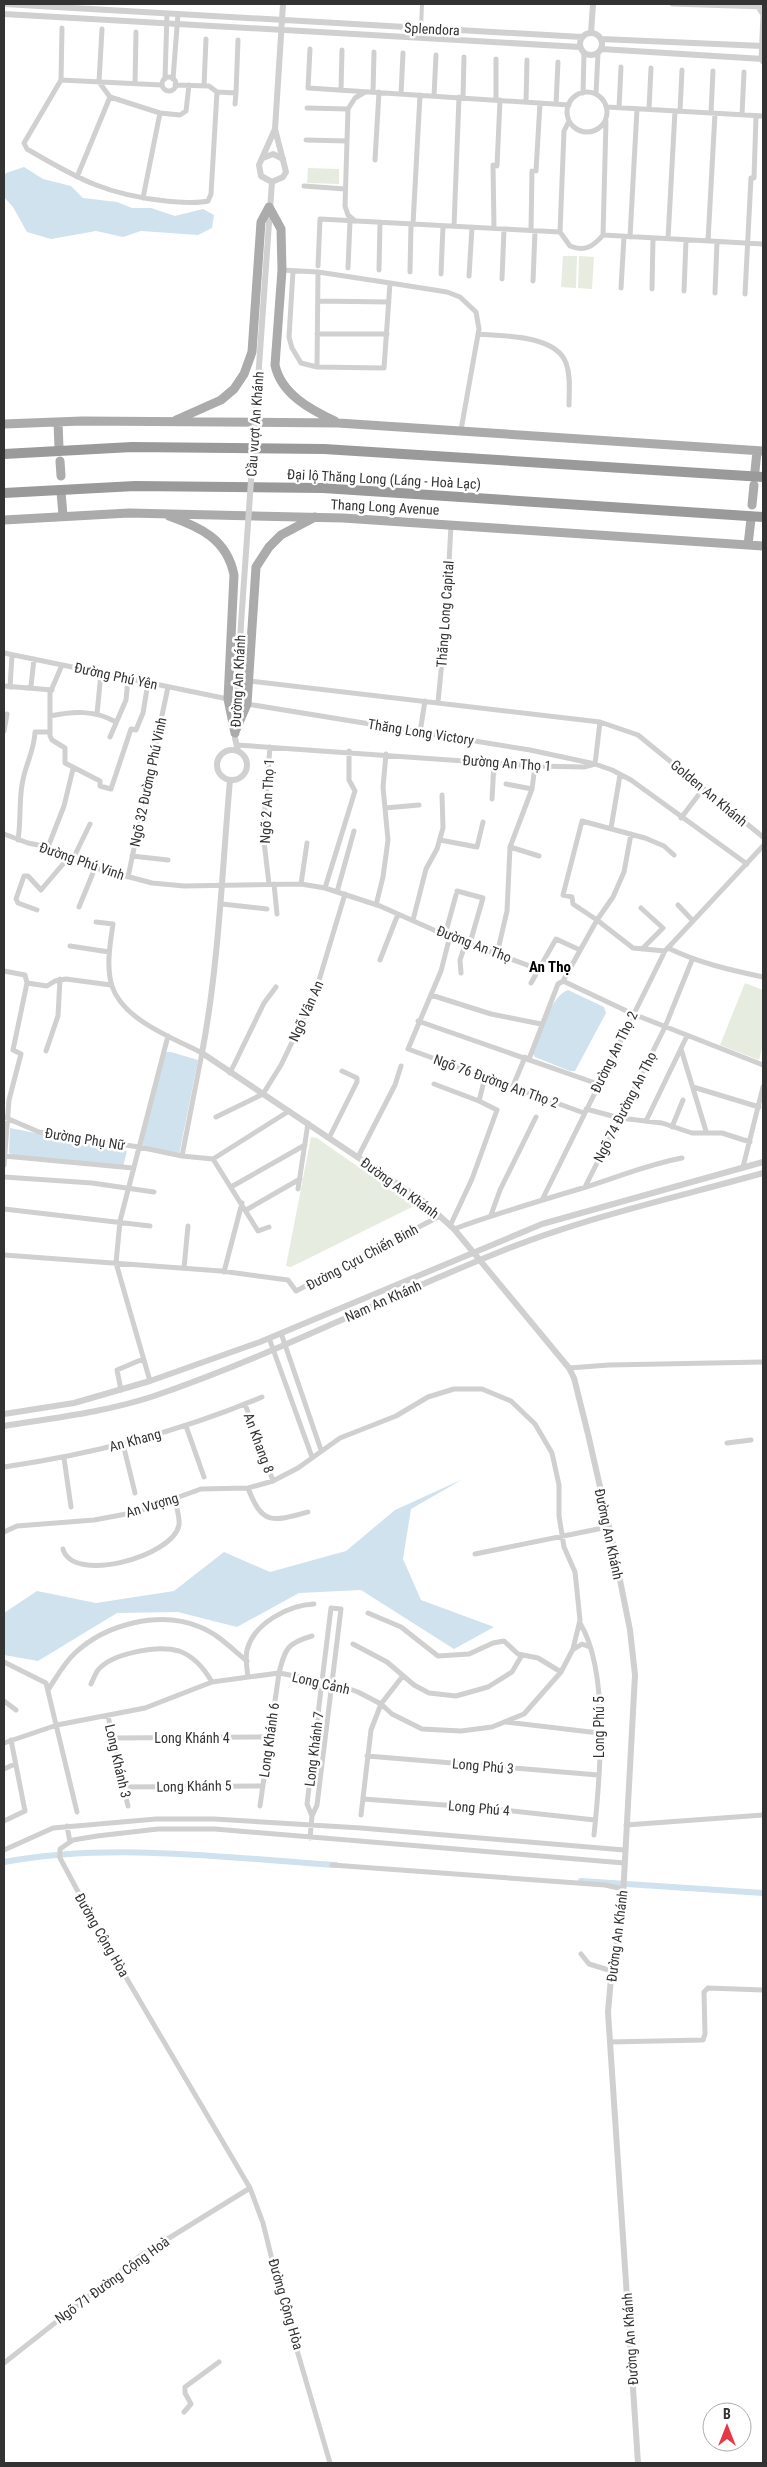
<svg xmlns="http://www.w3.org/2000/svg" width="767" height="2467" viewBox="0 0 767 2467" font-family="'Roboto Condensed',sans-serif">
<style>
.green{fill:#e6ecdf}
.water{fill:#cfe2ee}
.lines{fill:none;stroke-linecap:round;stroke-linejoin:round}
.canal{stroke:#cfe2ee;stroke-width:6}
.pedestrian{stroke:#d0d0d0;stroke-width:4}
.minor{stroke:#d0d0d0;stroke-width:5}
.tertiary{stroke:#d0d0d0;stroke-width:6}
.primary{stroke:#ababab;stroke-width:9}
.motorway{stroke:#9a9a9a;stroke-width:10}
.tertiary-bridge{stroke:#d0d0d0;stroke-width:6}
.labels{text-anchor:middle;stroke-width:5;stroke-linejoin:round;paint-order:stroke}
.street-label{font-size:14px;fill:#333;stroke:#fff}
.neighbourhood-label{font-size:15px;font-weight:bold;fill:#000;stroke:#fff}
</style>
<rect width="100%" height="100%" fill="#fff"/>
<path class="green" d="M308,168L339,169V184L307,183Z
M563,256H577L576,288L561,287Z
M579,256L594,257L592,289L578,288Z
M745,983L763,990V1045L759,1060L720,1045Z
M311,1137L317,1138L414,1206L291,1267L286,1266Z"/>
<path class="water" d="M24,167L43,179L71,186L83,198L117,202L132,208H151L175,216L203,209L214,215L212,228L198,235L141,231L123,237L96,231L51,239L27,232L13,207L4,197V177L6,173Z
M568,990L604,1007L606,1013L575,1071H570L535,1057L533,1054C539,1037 550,996 568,990Z
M164,1052H171L198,1060L179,1155L142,1148L140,1142Z
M10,1128L127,1151L123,1167L15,1156L9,1153Z
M463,1479L411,1509L403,1559L421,1600L494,1627L454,1649L361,1590L299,1593L237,1627L178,1612L117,1613L38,1661L4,1655V1613L37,1591L96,1603L174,1591L224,1552L270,1572L346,1551L395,1510Z"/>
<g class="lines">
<path class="canal" d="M4,1862C113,1842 227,1858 336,1865
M581,1881L763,1893"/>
<path class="pedestrian" d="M421,28L422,4"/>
<path class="minor" d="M672,4L763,7
M757,5L763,15L761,59L763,62
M62,28L61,80L24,143L27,149C78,179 107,195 166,201C179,202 196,204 208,201L211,194L217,92L209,86L175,85
M102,29L99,82L110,97L160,113L180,115L186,111L189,85
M310,49L308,88L569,105
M162 84a7 7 0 1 1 14 0a7 7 0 1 1-14 0Z
M165,79L167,14
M173,79L178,14
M61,80L162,85
M135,84L136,32
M204,86L206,39
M341,90L342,50
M217,92L236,93L238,40
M373,92L374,52
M567 112a20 20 0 1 1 40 0a20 20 0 1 1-40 0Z
M583,93L584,53
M401,94L403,53
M596,94L598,53
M434,96L436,55
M463,98L464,57
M496,100V59
M526,102L527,60
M235,104L236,93
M556,104L558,62
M607,107L763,116
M307,108L348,109
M619,108L621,67
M649,109L651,68
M680,111L682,70
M711,113L713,71
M742,115L744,72
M569,121L564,131L560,232L570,246C584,252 593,247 603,235L606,121
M306,140L347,141
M375,160L379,92
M493,165L494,228
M497,166L500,100
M536,171L540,103
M77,177L110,97
M754,178L756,116
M304,186L345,189
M143,198L160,113
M355,221L348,215L345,206L348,109L355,98L365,92
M413,224L420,95
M454,226L459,97
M531,230L532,171
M603,235L763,244
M630,237L637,109
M668,239L675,111
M708,241L715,113
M318,266L320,219L560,232
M348,268L350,221
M282,270L318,272L390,283L384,368L317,367L318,272
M379,270L380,222
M293,271L289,337L292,348L301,363L317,367
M410,272L411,224
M441,274L443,226
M469,276L472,227
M502,279L504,229
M533,281L535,231
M390,283L447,292L460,297L476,312L479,329L461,430
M621,288L624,237
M652,289L653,238
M684,291L686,240
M715,293L717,242
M745,294L751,178
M318,301L389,302
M317,334H387
M478,334C503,336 556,335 566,363C571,376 569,391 569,405
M4,653L228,699
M62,665L50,693V736L52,740L65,748V763L100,781V786L111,789L131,729L136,730L143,713L148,683
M249,681L600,722L638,735L763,837
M4,686L52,690
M10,687L12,655
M28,688L31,686L34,659
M438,702L446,620L451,525
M247,704L530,750L595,764L600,722
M97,714L101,673
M50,716C74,711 95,710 116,722
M4,731L7,714
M420,732L425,701
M110,737L126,700L128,679
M237,745L535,766L584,767L595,764L612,770L631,780L747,864
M506,784L532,789L535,766
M492,799L494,763
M385,808L419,805
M681,818L703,789
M611,828L620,775
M4,834L28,843L48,847L92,867L152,883L184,886L301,884L325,888L380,906L445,935L538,969
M18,840C21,821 19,803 22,785C25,764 34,753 35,732H49
M440,840L477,847L483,822
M48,847L64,806L73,769
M510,847L532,789
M132,856L168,860
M73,859L90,824
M128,877L168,687
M269,884L263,833L270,747
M274,884L277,914
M301,884L307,843
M325,888L355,791L349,780V751
M457,891L483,898L470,943
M337,892L354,831
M222,904L267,909
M376,905L383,877L388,840L383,787L386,754
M678,905L693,921
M79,907L95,868
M641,908L663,928L642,949
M37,910L18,903L16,899L24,876H28L41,890L69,857
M413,920L426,869L437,849L443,828L442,795
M96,922L113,924C110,944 106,967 112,986C123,1020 173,1038 202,1053L182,1156
M445,935L456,895
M450,936L441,971L408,1049L584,1113
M70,946L109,952
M668,948C699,963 730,970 763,977
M665,951L633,948L597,920L573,904L572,897L563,895L582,821L645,838L664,846L674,855
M497,954L507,911L510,847L539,856
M380,960L398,914
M4,971L25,975L27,983L47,986L55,981L66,979L111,985
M461,973L460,960L466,942
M563,981L633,1014L763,1065
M531,983L556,939L580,950
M431,995L491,1014L541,1024
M418,1021L598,1084
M681,1049L706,1131
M46,1051L58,1016L60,979
M529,1059L558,984L563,981L597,920L613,897L624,872L631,834
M230,1073L264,1003L276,987
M434,1084L479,1101
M513,1086L525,1057
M693,1087L759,1107
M586,1109L620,1118L662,1123L692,1133H722L750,1142
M4,1117L39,1132L139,1147L182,1156L213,1159L289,1111
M216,1117L263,1094L281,1065L314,997L345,894
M646,1121L687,1036
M672,1127L683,1100
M329,1138L357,1082V1078L342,1071
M4,1156L133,1168
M358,1157L395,1085L401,1066
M213,1159L258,1231L269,1227
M4,1165L9,1100L21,1054L13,1050L27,983
M743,1167L763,1087
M4,1177L92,1183L154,1192
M231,1187L305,1145
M585,1187L665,1027L692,960
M298,1189L308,1123
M543,1198L665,951L763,846
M4,1209L150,1226
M246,1210L300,1179
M491,1215L500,1190L536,1117
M450,1226L472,1179L497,1110L479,1101L485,1077
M454,1229C498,1213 542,1200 586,1187C618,1177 649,1164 682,1158
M4,1255L221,1271L288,1280L296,1291L440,1216
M184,1268L188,1226
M224,1272L242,1203
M281,1333L321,1450
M269,1338L312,1457
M569,1368L609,1365L763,1362
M150,1381L116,1263L120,1221L168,1036
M121,1390L117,1370L143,1359
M245,1404L273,1481
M186,1426L204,1477
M727,1443L751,1440
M123,1444L135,1493
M64,1458L71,1507
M4,1467C93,1454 179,1432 262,1397
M248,1488C262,1525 272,1522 308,1512
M4,1532L17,1526L94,1520L137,1512L201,1489L248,1488L273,1481L298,1468L340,1438L396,1416L428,1397L454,1389H482L511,1401L535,1424L552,1453L559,1485V1516L564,1547L575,1572L580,1620L573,1649L561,1672L524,1714L492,1727L461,1731L422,1729L392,1714L381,1704L358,1692L333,1683L279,1673L212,1682L145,1708L57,1725L4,1743
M63,1549C72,1584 173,1557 179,1525C180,1517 176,1507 175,1498
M475,1554L608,1527
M368,1613L401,1627L438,1656L469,1654L493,1643L504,1641L518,1654L538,1658L561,1672
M580,1623C610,1673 600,1777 594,1835
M353,1644L387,1662L414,1685L429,1693L456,1696L488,1687L512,1672L522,1655
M574,1649L582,1644L590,1647
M4,1662L46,1683L77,1812
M248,1677C247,1669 245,1659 247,1650C254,1623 289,1605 314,1604
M91,1684C93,1680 95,1674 98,1670C112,1653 158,1645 179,1651C194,1656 205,1670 212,1682
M48,1690C56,1678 64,1663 75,1653C106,1624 160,1610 200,1627C218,1634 232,1649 247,1661
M4,1701L16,1710
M108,1716L128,1806
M506,1722L599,1733
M114,1738L269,1737
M367,1756L598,1775
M4,1769L15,1764
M124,1787L263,1786
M363,1799L485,1808L595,1820
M260,1806L279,1673C285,1649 287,1643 312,1636
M361,1815L371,1730L381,1704L402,1677
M4,1821L25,1811L11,1740
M626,1825L763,1815
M67,1826L70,1842
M310,1838L312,1816L317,1805L341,1609L331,1608L307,1804L312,1816
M4,1850L53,1828L156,1819H214L361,1828L624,1850
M332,1865L605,1885L623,1889
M581,1954L589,1964L612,1971
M610,2042L703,2040L705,2034L704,1992L708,1988L763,1990
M4,2363L140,2256L250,2188
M184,2412L191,2404L185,2393V2387L219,2362
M330,2463L280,2292L263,2223L250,2188L104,1940L60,1858V1849L73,1840L97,1836L158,1829H215L624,1863"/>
<path class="tertiary" d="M4,4L582,37
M4,14L580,47
M580 44a11 11 0 1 1 22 0a11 11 0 1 1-22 0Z
M591,33L593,4
M601,39L763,46
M601,49L763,59
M275,129L259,165L261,176L272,182L283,177L286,172L275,129L283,4
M263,158L273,154L283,159
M269,223L272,182
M217 765a15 15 0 1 1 30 0a15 15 0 1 1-30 0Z
M238,751L235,738L241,624
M230,780C222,871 219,963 202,1053L423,1201L454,1229L569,1368L574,1378L588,1434L611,1535L630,1630L635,1675L622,1915L611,1978L608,2012L638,2463
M4,1414L74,1403L150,1381L260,1342L542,1224L763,1162
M4,1426C54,1418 106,1412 154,1396C271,1356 382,1299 497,1253C582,1218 674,1198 763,1173"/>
<path class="primary" d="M176,420L221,400L234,389L244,374L252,352L261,222L269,207L281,229L282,270L275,365C281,394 311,410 335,421
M58,422L59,448
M4,424L82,421L338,423L763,451
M60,461L61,476
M755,471L757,451
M61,492L63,515
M752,505L754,485
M169,516C200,527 227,539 234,575L228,699L235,733
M4,520L129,513L343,518L763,546
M748,545L751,519
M235,732L247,704L256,567L269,547L281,535L315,517"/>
<path class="motorway" d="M4,454L132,447L324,449L763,477
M4,493L135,486L323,488L763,517"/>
<path class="tertiary-bridge" d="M241,624L269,223"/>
</g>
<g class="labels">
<g class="street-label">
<text transform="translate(432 29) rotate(3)" y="5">Splendora</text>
<text transform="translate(255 424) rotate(-86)" y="5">Cầu vượt An Khánh</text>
<text transform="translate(384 479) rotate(3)" y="5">Đại lộ Thăng Long (Láng - Hoà Lạc)</text>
<text transform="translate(385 507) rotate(3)" y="5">Thang Long Avenue</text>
<text transform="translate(445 614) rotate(-86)" y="5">Thăng Long Capital</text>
<text transform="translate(116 676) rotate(12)" y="5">Đường Phú Yên</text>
<text transform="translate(238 681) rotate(-87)" y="5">Đường An Khánh</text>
<text transform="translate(421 732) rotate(9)" y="5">Thăng Long Victory</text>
<text transform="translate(507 763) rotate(4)" y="5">Đường An Thọ 1</text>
<text transform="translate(148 782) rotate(-78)" y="5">Ngõ 32 Đường Phú Vinh</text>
<text transform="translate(709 793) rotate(40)" y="5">Golden An Khánh</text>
<text transform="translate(267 801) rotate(-87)" y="5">Ngõ 2 An Thọ 1</text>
<text transform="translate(82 861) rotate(19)" y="5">Đường Phú Vinh</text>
<text transform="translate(474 944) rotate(21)" y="5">Đường An Thọ</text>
<text transform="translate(306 1011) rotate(-66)" y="5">Ngõ Vân An</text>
<text transform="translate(614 1052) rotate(-64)" y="5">Đường An Thọ 2</text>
<text transform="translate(496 1081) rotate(20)" y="5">Ngõ 76 Đường An Thọ 2</text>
<text transform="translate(625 1107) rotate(-63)" y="5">Ngõ 74 Đường An Thọ</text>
<text transform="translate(85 1139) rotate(9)" y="5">Đường Phụ Nữ</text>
<text transform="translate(400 1188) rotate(36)" y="5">Đường An Khánh</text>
<text transform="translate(362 1257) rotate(-28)" y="5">Đường Cựu Chiến Binh</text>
<text transform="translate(383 1301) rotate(-24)" y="5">Nam An Khánh</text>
<text transform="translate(135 1440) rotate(-15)" y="5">An Khang</text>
<text transform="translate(259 1443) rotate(70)" y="5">An Khang 8</text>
<text transform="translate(152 1505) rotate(-17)" y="5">An Vượng</text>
<text transform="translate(609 1534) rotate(78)" y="5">Đường An Khánh</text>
<text transform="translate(321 1683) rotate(13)" y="5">Long Cảnh</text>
<text transform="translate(599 1727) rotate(-90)" y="5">Long Phú 5</text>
<text x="192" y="1743">Long Khánh 4</text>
<text transform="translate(269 1740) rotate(-82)" y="5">Long Khánh 6</text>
<text transform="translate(314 1749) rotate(-83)" y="5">Long Khánh 7</text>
<text transform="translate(118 1761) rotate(77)" y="5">Long Khánh 3</text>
<text transform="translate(483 1766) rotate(5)" y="5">Long Phú 3</text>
<text transform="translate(194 1786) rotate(-1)" y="5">Long Khánh 5</text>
<text transform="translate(479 1808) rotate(5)" y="5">Long Phú 4</text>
<text transform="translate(102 1935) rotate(60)" y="5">Đường Cộng Hòa</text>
<text transform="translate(617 1936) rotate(-83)" y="5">Đường An Khánh</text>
<text transform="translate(112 2280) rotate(-36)" y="5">Ngõ 71 Đường Cộng Hoà</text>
<text transform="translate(286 2304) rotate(74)" y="5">Đường Cộng Hòa</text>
<text transform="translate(630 2339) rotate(-94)" y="5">Đường An Khánh</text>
</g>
<g class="neighbourhood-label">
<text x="550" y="972">An Thọ</text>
</g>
</g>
<rect width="767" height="2467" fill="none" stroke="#333333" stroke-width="10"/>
<g transform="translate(727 2427)"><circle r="24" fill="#ffffff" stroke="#adadad"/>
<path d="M0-4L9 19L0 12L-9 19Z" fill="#e63946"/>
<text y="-8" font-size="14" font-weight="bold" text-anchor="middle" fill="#333333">B</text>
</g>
</svg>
